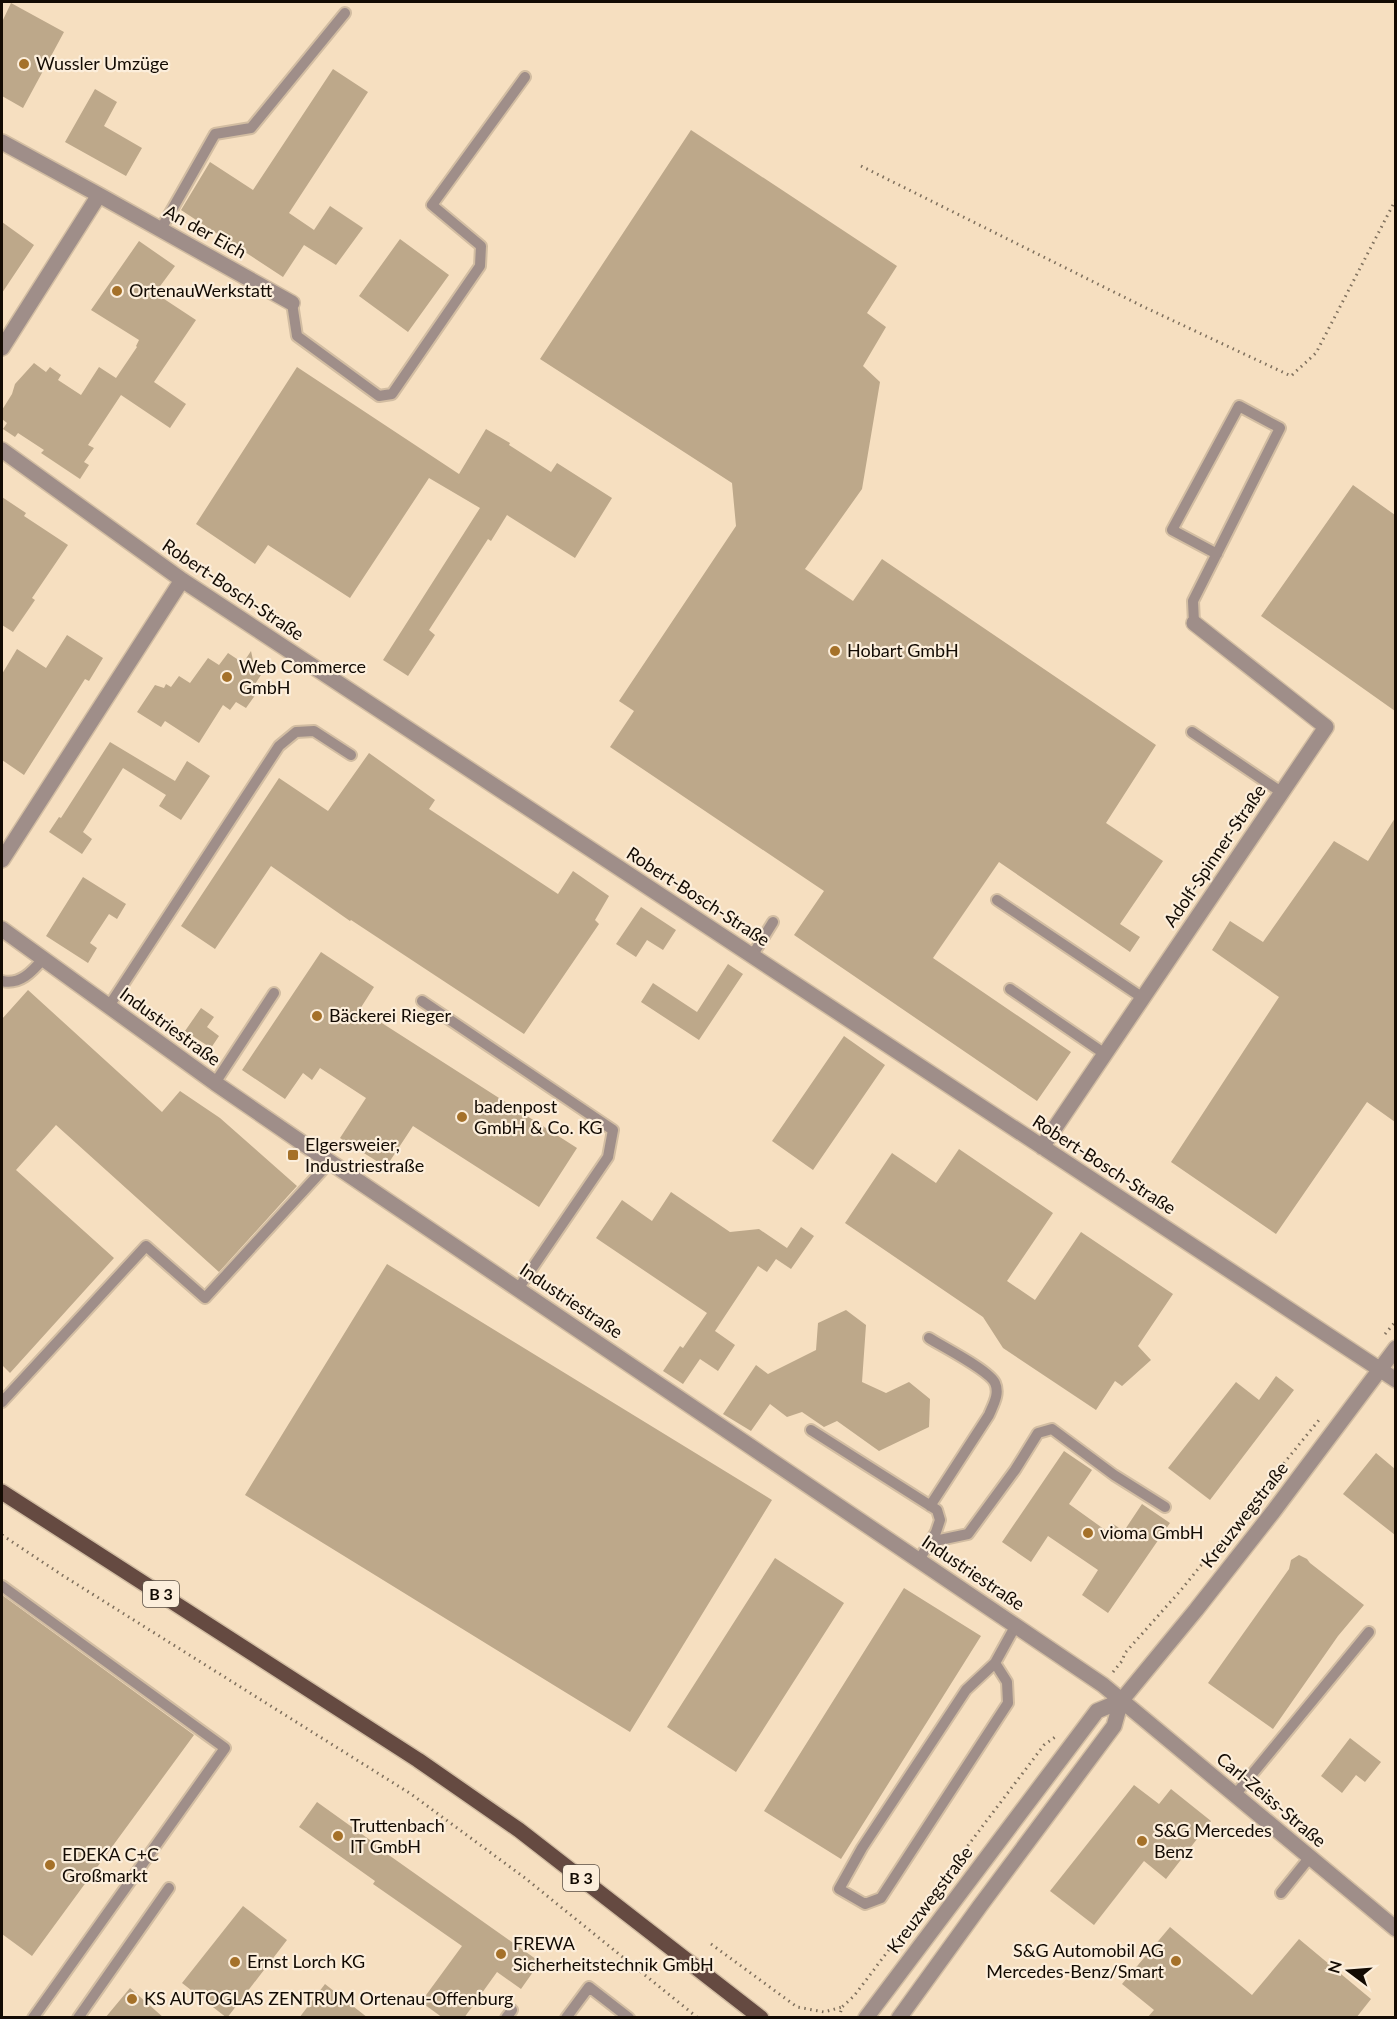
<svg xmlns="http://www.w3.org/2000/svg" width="1397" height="2019" viewBox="0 0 1397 2019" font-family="Lato,sans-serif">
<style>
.building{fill:#bda88a}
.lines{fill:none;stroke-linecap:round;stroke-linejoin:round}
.service-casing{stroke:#d2bda2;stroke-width:14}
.minor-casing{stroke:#d2bda2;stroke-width:18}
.primary-casing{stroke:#d2bda2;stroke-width:18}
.path{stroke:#7f705d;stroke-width:3;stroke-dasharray:1.5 4.5;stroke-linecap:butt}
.service{stroke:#9f8e89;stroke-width:10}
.minor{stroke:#9f8e89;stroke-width:15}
.primary{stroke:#654a41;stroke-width:15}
.poi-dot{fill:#a57129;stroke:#fceedb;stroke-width:2}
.labels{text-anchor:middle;stroke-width:4.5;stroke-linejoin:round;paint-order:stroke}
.shield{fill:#fceedb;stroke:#594f44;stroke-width:1.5}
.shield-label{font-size:16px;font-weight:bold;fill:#130b03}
.poi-label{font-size:18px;fill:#130b03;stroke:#fceedb;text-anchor:start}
.street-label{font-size:18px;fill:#130b03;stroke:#fceedb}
</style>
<rect width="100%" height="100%" fill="#f6dfc0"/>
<path class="building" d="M11,3L64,32L23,108L2,96V22Z
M333,69L368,92L289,213L314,230L330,206L363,228L336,265L304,245L283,277L181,210L210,162L253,190Z
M95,89L117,102L104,126L142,148L126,176L65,142Z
M691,130L897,266L867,313L886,327L863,366L880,382L862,489L805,569L853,601L882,559L1156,745L1106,823L1163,861L1120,924L1140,937L1130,952L999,862L933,958L1071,1052L1037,1101L794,935L824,891L610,747L634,711L619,701L736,526L732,483L540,359Z
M2,222L34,245L2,293Z
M400,239L449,275L408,332L359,296Z
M139,241L175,266L155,293L196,320L154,382L186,404L170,428L121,395L88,445L94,448L84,462L89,465L80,479L41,453L44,450L18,433L15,437L3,429L7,423L2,419V410L12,394L15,384L34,363L46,372L50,367L61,375L58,380L81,395L99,367L116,378L137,347L136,346L139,340L91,310Z
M297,367L459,474L486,429L510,443L509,445L551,472L557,463L612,498L575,558L507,515L491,541L488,539L429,630L435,635L408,676L383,660L480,508L429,478L350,598L268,545L255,564L196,524Z
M1353,485L1395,515V711L1261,616Z
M2,497L26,513L24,516L68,545L32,598L35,600L13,632L2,625Z
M67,635L103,658L89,681L85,679L24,775L2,760V674L17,649L46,668Z
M251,651L254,665L263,672L251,690L256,694L246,708L236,702L230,710L223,705L199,743L165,721L161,727L137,712L155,685L164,688L166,684L171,687L179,676L190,683L208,658L219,665L228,653L243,663Z
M110,742L175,781L187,761L210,776L181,820L159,806L166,795L123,768L83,832L92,839L82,854L49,832L59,817L61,818Z
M369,753L435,800L429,809L558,894L573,871L609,896L595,920L599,924L524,1034L351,920L350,921L271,866L215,949L181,926L279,778L328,811Z
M1395,818V1122L1367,1102L1276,1234L1171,1162L1279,997L1212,950L1230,921L1263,942L1334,841L1368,861Z
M83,877L126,904L117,919L109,914L90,943L97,948L88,963L46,936Z
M641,907L676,930L663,950L647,940L636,957L616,944Z
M321,952L374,987L360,1009L577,1148L539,1207L413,1126L386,1167L340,1138L366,1098L320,1068L312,1080L303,1073L285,1099L242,1070Z
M728,964L743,974L699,1040L641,1002L653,983L697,1012Z
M28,990L162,1112L180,1091L220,1118L297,1186L219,1272L56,1125L16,1170L114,1258L10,1373L2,1365V1019Z
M201,1008L214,1017L207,1027L219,1036L211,1048L185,1031Z
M844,1036L885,1065L813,1170L772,1141Z
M959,1149L1053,1213L1007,1281L1035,1300L1081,1232L1173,1294L1138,1346L1151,1360L1122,1386L1115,1381L1096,1410L1003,1348L983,1317L845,1223L892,1153L936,1183Z
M671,1192L730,1232L759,1229L787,1248L801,1227L814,1236L791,1269L776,1259L767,1272L758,1266L715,1331L735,1345L718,1371L700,1359L683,1384L663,1371L680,1346L683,1348L707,1313L596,1238L622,1200L652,1221Z
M387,1264L772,1500L630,1732L245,1495Z
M846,1310L866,1325L862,1382L886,1393L909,1382L930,1399L929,1427L879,1451L837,1421L824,1427L802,1412L787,1417L770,1404L751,1431L723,1414L756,1365L768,1374L816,1350L818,1323Z
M1276,1376L1294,1390L1210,1500L1168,1468L1236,1382L1259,1400Z
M1064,1451L1092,1470L1069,1504L1108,1532L1113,1524L1124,1531L1142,1504L1170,1523L1108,1613L1082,1595L1098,1570L1048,1536L1031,1562L1002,1542Z
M1376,1453L1395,1469V1535L1343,1494Z
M1299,1555L1307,1559L1310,1563L1364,1605L1338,1636L1273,1729L1208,1683L1289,1569L1291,1560Z
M775,1558L844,1603L736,1772L667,1727Z
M904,1588L981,1636L841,1859L764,1811Z
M2,1595L194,1735L32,1956L2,1934Z
M1350,1738L1381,1762L1365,1782L1356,1775L1342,1793L1321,1776Z
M1134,1785L1159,1804L1171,1789L1211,1821L1166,1879L1144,1861L1094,1925L1050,1891Z
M317,1802L377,1845L376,1846L540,1962L521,1989L497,1972L464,2018H443L421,2002L462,1946L373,1884L375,1881L299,1827Z
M243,1906L287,1940L227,2018L182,1983Z
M1170,1927L1252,1995L1299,1939L1371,1999L1356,2018H1147L1154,2010L1122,1984Z
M325,1984L368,2018H299Z
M130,1988L164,2018H105Z"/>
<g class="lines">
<g class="service-casing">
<path id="service" d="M161,229L215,134L251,128L345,13
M292,303L297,336L379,396L392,394L480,266L481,246L432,205L525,77
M1194,623L1193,601L1280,428L1239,406L1172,530L1217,554
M1192,732L1281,792
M997,900L1143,998
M752,956L773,922
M2,981C20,985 32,972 43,959
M1010,989L1105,1054
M422,1001L613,1130L608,1157L518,1289
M109,1006L279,746L296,732L314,731L351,755
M215,1083L274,993
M929,1338C943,1347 989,1370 995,1383C1000,1394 993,1405 989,1415L930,1506
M2,1402L146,1246L205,1298L330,1162
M811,1430L937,1510L940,1520L936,1532L919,1560
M930,1542L968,1534L1015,1470L1038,1433L1052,1429L1114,1475L1165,1507
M2,1586L225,1748L33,2018
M995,1663L966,1690L862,1848L839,1889L865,1904L881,1898L1008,1703L1007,1682L995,1663L1016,1625
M1235,1795L1369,1632
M1281,1893L1310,1857
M78,2018L169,1888
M506,2018L512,2010
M566,2018L589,1987L629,2018"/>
</g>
<g class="minor-casing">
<path id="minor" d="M2,142L99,195L292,303
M2,348L99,195
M2,450L182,580L1396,1380
M2,860L182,580
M2,929L215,1083L330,1162L1103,1685L1396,1929
M1042,1147L1326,727L1194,623
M866,2018L1097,1711L1121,1701
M899,2018L980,1906L1114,1726L1121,1701L1196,1610L1273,1512L1396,1348"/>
</g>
<g class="primary-casing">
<path id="primary" d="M2,1492L418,1760L519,1830L761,2018"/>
</g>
<path class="path" d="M861,166L1144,307L1291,376L1316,353L1396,199
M1385,1334L1396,1321
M2,1535L62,1575L411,1794L525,1878L698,2018
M1113,1672L1122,1661L1125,1653L1181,1590L1319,1420
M711,1944L797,2007L824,2012L842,2007
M839,2018L842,2007L854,1996L1044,1745L1055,1737"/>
<use href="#service" class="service"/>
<use href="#minor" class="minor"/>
<use href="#primary" class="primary"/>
</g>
<g class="poi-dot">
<circle cx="24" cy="64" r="6"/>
<circle cx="117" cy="291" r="6"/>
<circle cx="835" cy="651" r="6"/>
<circle cx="227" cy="677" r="6"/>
<circle cx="317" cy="1016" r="6"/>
<circle cx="462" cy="1117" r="6"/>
<rect x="287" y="1149" width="12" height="12" rx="3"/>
<circle cx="1088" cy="1533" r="6"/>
<circle cx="338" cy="1836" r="6"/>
<circle cx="1142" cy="1841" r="6"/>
<circle cx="50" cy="1865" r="6"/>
<circle cx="501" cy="1954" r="6"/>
<circle cx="1176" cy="1961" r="6"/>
<circle cx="235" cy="1962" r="6"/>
<circle cx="132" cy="1999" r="6"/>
</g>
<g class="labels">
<g class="shield">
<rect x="143" y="1581" width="36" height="26" rx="4.5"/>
<rect x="563" y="1865" width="36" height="26" rx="4.5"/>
</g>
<g class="shield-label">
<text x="161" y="1600">B 3</text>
<text x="581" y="1884">B 3</text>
</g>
<g class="poi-label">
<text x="36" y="70">Wussler Umzüge</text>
<text x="129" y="297">OrtenauWerkstatt</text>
<text x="847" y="657">Hobart GmbH</text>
<text x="239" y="673">Web Commerce<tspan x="239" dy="21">GmbH</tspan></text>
<text x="329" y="1022">Bäckerei Rieger</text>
<text x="474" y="1113">badenpost<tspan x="474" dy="21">GmbH &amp; Co. KG</tspan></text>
<text x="305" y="1151">Elgersweier,<tspan x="305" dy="21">Industriestraße</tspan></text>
<text x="1100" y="1539">vioma GmbH</text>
<text x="350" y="1832">Truttenbach<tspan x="350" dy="21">IT GmbH</tspan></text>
<text x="1154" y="1837">S&amp;G Mercedes<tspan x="1154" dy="21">Benz</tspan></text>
<text x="62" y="1861">EDEKA C+C<tspan x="62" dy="21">Großmarkt</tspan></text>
<text x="513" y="1950">FREWA<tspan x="513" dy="21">Sicherheitstechnik GmbH</tspan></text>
<text x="1164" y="1957" text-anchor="end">S&amp;G Automobil AG<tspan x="1164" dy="21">Mercedes-Benz/Smart</tspan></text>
<text x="247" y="1968">Ernst Lorch KG</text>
<text x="144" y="2005">KS AUTOGLAS ZENTRUM Ortenau-Offenburg</text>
</g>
<g class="street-label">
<text transform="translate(205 232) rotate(29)" y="6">An der Eich</text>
<text transform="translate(233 590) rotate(34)" y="6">Robert-Bosch-Straße</text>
<text transform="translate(1215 856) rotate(-56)" y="6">Adolf-Spinner-Straße</text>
<text transform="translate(698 897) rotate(33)" y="6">Robert-Bosch-Straße</text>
<text transform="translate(170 1027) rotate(36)" y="6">Industriestraße</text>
<text transform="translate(1104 1165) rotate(33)" y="6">Robert-Bosch-Straße</text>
<text transform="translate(571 1301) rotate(34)" y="6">Industriestraße</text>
<text transform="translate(1245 1515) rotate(-52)" y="6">Kreuzwegstraße</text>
<text transform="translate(973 1573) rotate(34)" y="6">Industriestraße</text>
<text transform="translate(1271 1800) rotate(40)" y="6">Carl-Zeiss-Straße</text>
<text transform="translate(930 1900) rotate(-53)" y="6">Kreuzwegstraße</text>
</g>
</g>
<rect width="1397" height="2019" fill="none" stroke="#130b03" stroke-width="6"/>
<g transform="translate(1349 1971) rotate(286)" stroke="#fceedb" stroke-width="4.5" paint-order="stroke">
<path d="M0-4.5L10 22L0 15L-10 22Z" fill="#130b03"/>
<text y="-9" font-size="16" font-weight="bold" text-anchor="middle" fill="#130b03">N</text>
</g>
</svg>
